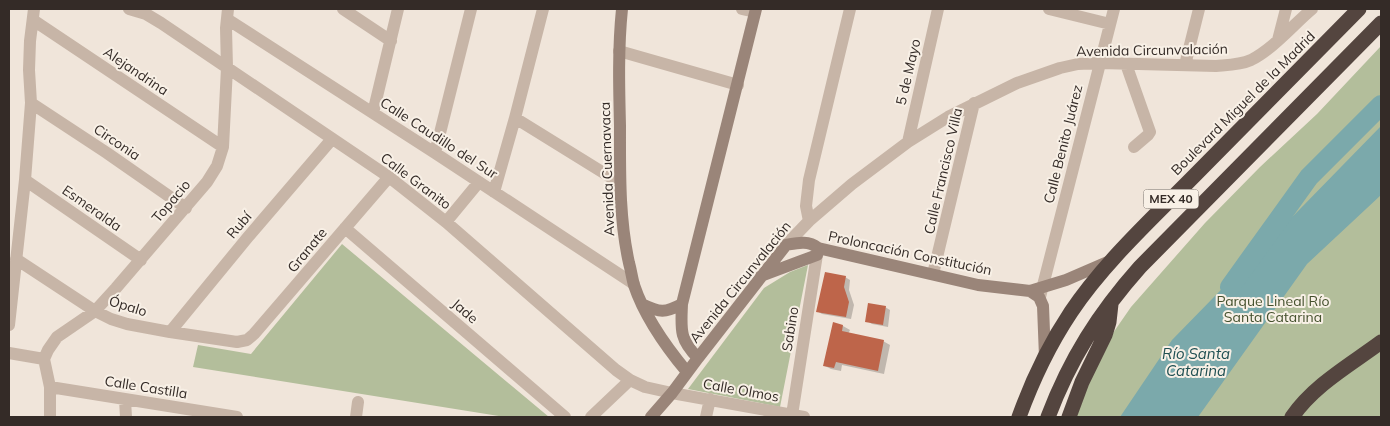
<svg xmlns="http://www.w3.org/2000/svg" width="1390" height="426" viewBox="0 0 1390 426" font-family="Mulish,sans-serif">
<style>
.green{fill:#b3be9b}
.water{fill:#7ba9ab}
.shadow{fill:#0003}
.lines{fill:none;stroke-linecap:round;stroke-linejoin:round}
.river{stroke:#7ba9ab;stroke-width:20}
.building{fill:#be654a}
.street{stroke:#c7b5a7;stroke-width:12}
.secondary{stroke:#9a8579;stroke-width:12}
.highway{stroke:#54453f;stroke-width:15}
.labels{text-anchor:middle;stroke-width:4;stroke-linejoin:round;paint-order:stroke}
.shield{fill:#f8f0e6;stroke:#6f6660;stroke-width:1}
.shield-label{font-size:12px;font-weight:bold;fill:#342b27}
.street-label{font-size:14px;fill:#342b27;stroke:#f8f0e6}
.park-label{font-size:14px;fill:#44502d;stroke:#f8f0e6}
.water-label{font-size:15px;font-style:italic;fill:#205053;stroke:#f8f0e6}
</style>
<rect width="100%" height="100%" fill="#f0e5da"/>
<path class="green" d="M1381,46V417H1071L1113,333L1131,307L1205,223L1260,167L1317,114Z
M342,244L549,417H505L193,367L198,345L251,354Z
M808,265L780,407L688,389L764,288L790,272Z"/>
<path class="water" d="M1381,126V195L1307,264L1198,417H1120L1172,340Z"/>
<path class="shadow" d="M845,277L850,280L849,290L854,305L851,319L822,314L817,311Z
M885,307L890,310L888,327L872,324L867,321Z
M834,324L843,326L850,330L848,334L883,341L890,345L884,374L842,365L841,371L831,369L825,366Z"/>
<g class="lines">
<path class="river" d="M1230,287L1309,177L1381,105"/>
</g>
<path class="building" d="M825,272L846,276L844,287L849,302L846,317L816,312Z
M868,303L886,306L883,325L865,322Z
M833,322L843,325L842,331L884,340L878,371L836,362L834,368L823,366Z"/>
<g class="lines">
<path class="street" d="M129,9L146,14L161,23L389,177L446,222L616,370L630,380L645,387L672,393L804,417
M343,9L391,41
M742,9L755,12
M1049,9L1110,24
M227,19L435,153L634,284
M33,20L223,147
M1278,40L1286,9
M619,51L738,85
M1126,64L1150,132L1148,135L1134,147
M1185,65L1199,9
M31,103L107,153L186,208
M373,113L398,9
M515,118L620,183
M908,142L938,9
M435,153L471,9
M25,180L141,260
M494,192L515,118L543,9
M809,221L806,206L809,180L850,9
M446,222L479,182
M345,228L565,417
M786,245L809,221L852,184L908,142L948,117L1017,83L1060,68L1078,64L1100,63L1216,66C1227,65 1240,65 1251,60C1273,49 1293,25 1312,9
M16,259L95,311L111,319L127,324L170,332L237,342L247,340L254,334L389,177
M933,274L974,103
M1040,297L1114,9
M9,325L25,180L31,103L29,70L30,41L34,9
M170,332L248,237L332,139
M9,353L44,359
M44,359L48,350L57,337L95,311L116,288L207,182L217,166L223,147L227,68L226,28L228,9
M44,359L50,387V417
M50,387L237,417
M125,400L126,417
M792,415L818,248
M356,417L358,402
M591,417L630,380
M706,417L710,399"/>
<path class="secondary" d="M622,9C618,48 619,87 620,126C620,172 619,218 629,263C631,270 632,278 634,285C644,315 667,348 687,372
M761,276L817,255
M1030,291L1039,297L1043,306L1045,357
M642,304C660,313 665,313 682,304
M698,358C679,339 681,329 682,304L756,9
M651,417L672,393L698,358L786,245C797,243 808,240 818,248L978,285L1030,291L1066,280L1110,261"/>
<path class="highway" d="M1019,417C1032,381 1049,345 1071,312C1105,261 1157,214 1200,170C1253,116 1306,62 1359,9
M1048,417C1070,359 1099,313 1140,267L1381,23
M1069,417L1082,382L1105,335L1109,322L1111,304
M1292,417C1314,385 1350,365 1381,342"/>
</g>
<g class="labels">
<rect class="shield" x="1143.5" y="189.5" width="55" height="19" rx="4"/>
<g class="shield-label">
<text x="1171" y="203">MEX 40</text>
</g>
<g class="street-label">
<text transform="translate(1152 50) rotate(-1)" y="5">Avenida Circunvalación</text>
<text transform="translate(136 71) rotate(34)" y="5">Alejandrina</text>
<text transform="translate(908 72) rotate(-77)" y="5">5 de Mayo</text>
<text transform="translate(1243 103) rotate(-45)" y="5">Boulevard Miguel de la Madrid</text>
<text transform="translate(439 138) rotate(33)" y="5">Calle Caudillo del Sur</text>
<text transform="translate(117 142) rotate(34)" y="5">Circonia</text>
<text transform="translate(1063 144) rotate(-76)" y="5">Calle Benito Juárez</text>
<text transform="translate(607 169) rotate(-92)" y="5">Avenida Cuernavaca</text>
<text transform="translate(943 171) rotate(-77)" y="5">Calle Francisco Villa</text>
<text transform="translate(416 181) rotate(37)" y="5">Calle Granito</text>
<text transform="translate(171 201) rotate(-50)" y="5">Topacio</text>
<text transform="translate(92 208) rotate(35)" y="5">Esmeralda</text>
<text transform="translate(239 225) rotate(-50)" y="5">Rubí</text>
<text transform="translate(307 250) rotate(-50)" y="5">Granate</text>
<text transform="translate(910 253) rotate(12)" y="5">Proloncación Constitución</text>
<text transform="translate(740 282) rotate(-51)" y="5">Avenida Circunvalación</text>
<text transform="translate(128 306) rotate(17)" y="5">Ópalo</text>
<text transform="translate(465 311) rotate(41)" y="5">Jade</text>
<text transform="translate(790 329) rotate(-81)" y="5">Sabino</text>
<text transform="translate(146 387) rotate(9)" y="5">Calle Castilla</text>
<text transform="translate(741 390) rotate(10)" y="5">Calle Olmos</text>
</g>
<g class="park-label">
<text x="1273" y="306">Parque Lineal Río<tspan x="1273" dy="16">Santa Catarina</tspan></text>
</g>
<g class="water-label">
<text x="1196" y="359">Río Santa<tspan x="1196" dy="17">Catarina</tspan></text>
</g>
</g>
<rect width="1390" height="426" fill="none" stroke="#342b27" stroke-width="20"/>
</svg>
